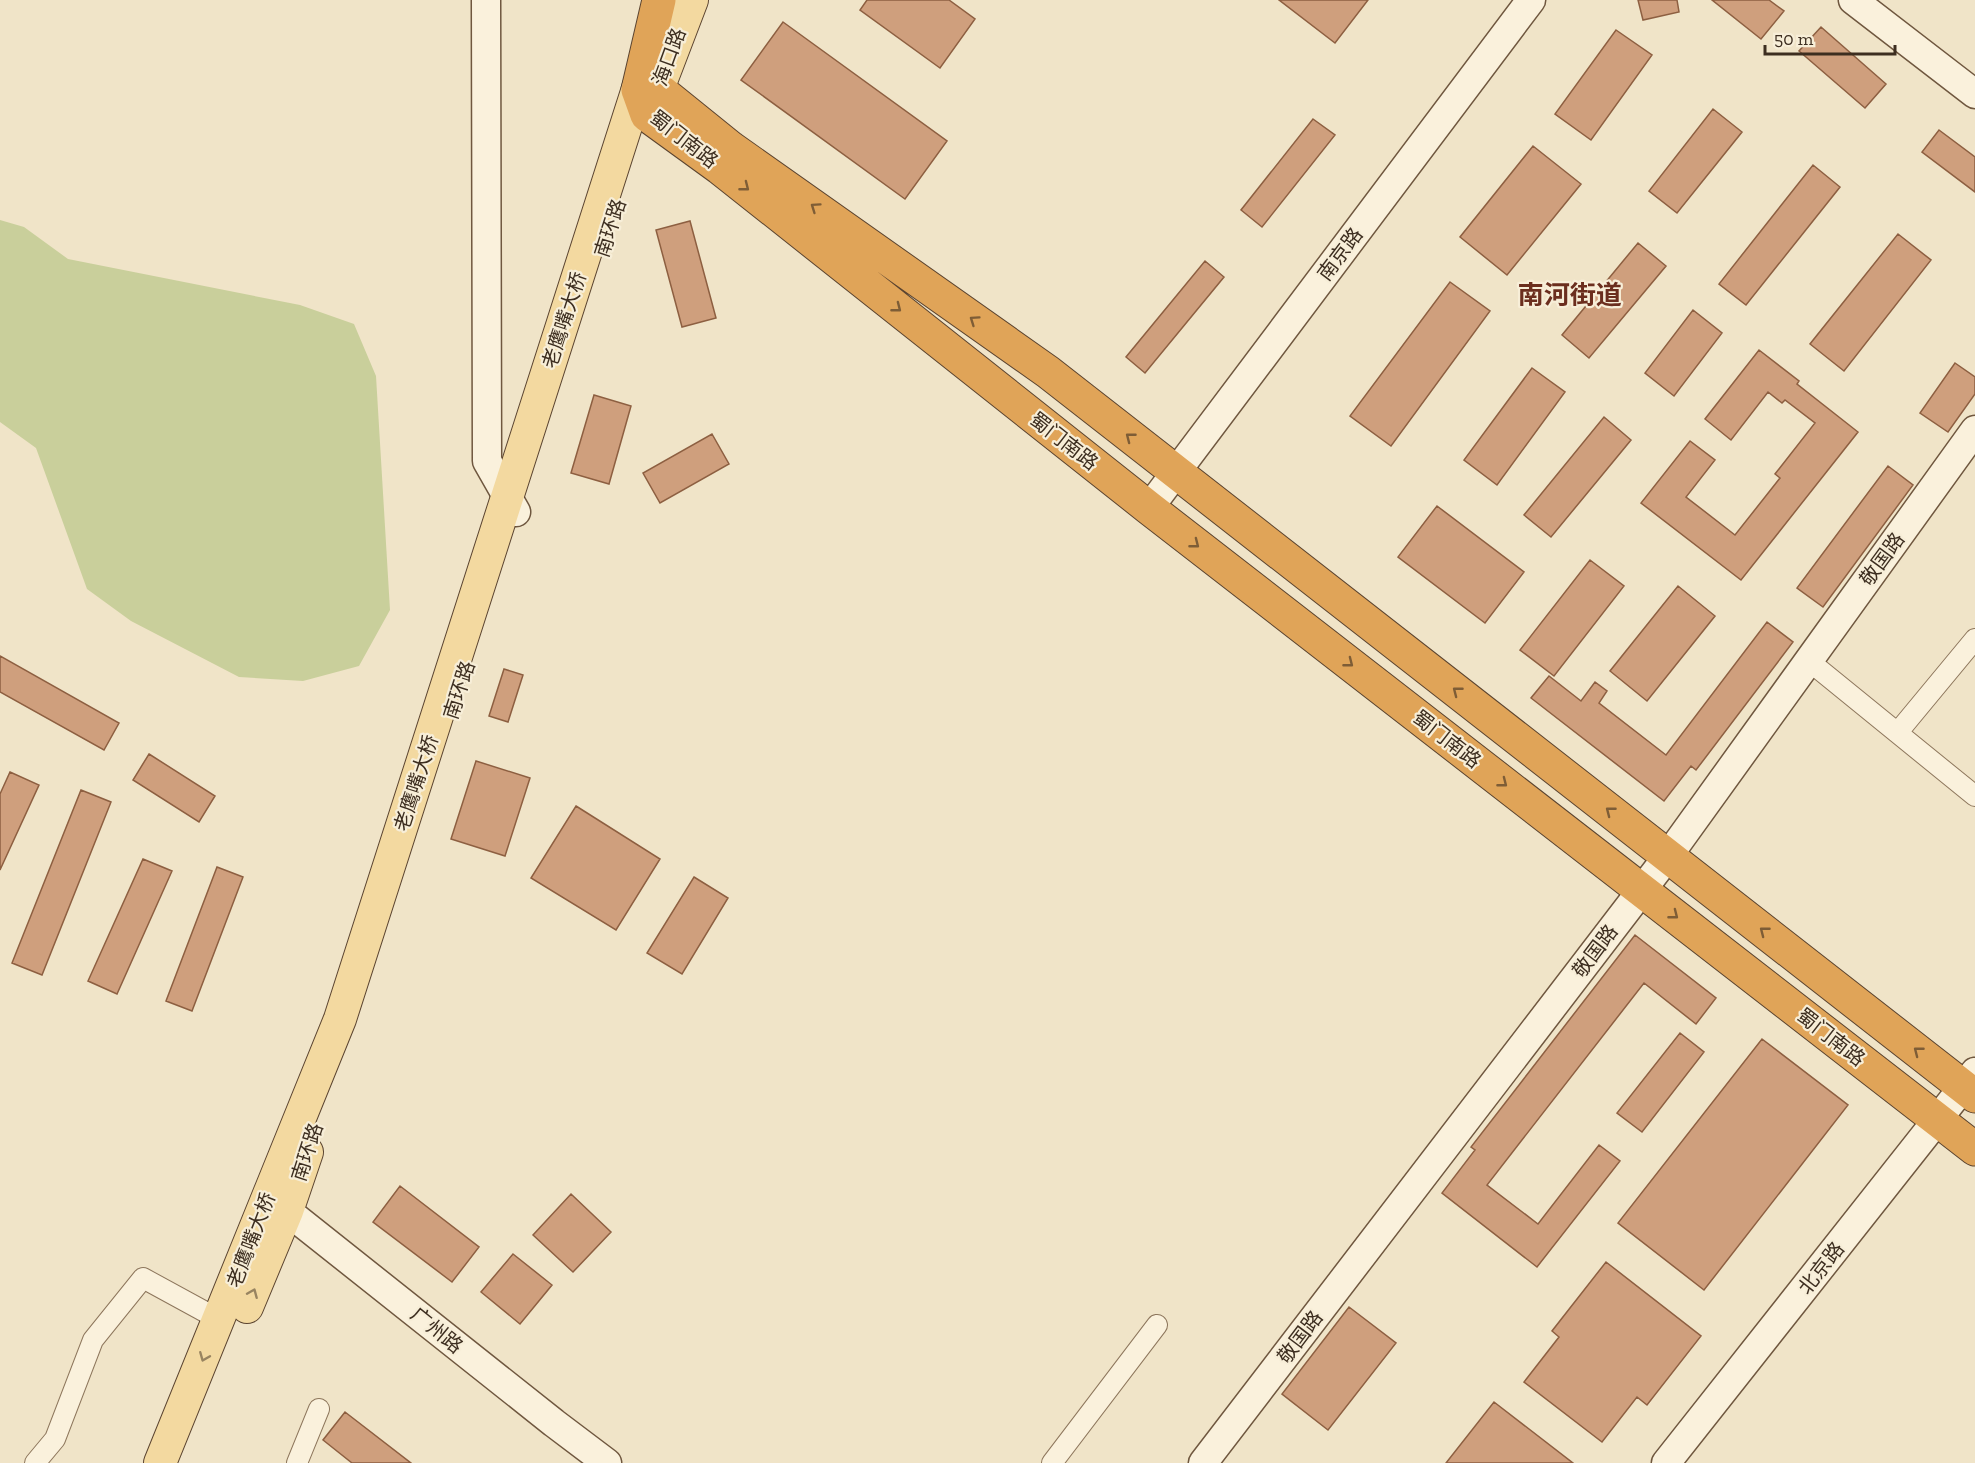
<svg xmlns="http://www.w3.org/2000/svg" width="1975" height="1463" viewBox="0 0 1975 1463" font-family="'Zilla Slab','Noto Sans SC',serif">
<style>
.green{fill:#c9cf9b}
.building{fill:#cf9f7d;stroke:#8d5f41;stroke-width:1.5}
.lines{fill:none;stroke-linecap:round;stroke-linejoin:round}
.street-casing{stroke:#8d765c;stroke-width:22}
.secondary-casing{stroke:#6f573f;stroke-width:31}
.primary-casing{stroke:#5b4430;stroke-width:34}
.highway-casing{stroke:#5b4430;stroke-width:35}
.street{stroke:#faf1dc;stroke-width:20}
.secondary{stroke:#faf1dc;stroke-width:28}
.primary{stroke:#f3d9a0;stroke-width:32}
.highway{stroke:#e0a458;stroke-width:33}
.oneway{stroke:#7e5d36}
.oneway2{stroke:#988460}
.labels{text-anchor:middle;stroke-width:4.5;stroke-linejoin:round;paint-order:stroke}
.street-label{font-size:20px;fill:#3d2e20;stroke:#f7eed8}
.district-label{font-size:26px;font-weight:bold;fill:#6b2e1e;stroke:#f7eed8}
</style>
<rect width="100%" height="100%" fill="#f0e4c8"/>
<path class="green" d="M0,220L24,227L68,259L300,305L354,324L376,376L390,610L359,666L303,681L239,677L131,621L87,589L36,448L0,422Z"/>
<path class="building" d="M867,0H949L975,19L940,68L860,10Z
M1279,0H1368L1335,43Z
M1638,0H1677L1679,12L1643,20Z
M1712,0H1769L1784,11L1761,39Z
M783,22L947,141L905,199L741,80Z
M1821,27L1886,84L1865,108L1799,51Z
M1616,30L1652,55L1591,140L1555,114Z
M1713,109L1742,132L1677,213L1649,191Z
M1313,119L1335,135L1262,227L1241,210Z
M1939,130L1975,157V192L1922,152Z
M1533,146L1581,184L1507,275L1460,237Z
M1813,165L1840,187L1746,305L1719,284Z
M690,221L716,318L682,327L656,230Z
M1898,234L1931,260L1844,371L1810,344Z
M1638,243L1666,266L1589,358L1562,335Z
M1205,261L1224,277L1145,373L1126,357Z
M1450,282L1490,311L1391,446L1350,416Z
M1693,310L1722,333L1674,396L1645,373Z
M1759,350L1799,381L1797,384L1858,432L1741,580L1641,503L1690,441L1715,460L1686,497L1735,535L1780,478L1775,474L1815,423L1785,400L1782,403L1768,392L1731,440L1705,419Z
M1955,363L1975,377V394L1948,432L1920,413Z
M1532,368L1565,392L1497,485L1464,460Z
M594,395L631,406L609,484L571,473Z
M1604,417L1631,440L1551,537L1524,515Z
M712,434L729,464L660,503L643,473Z
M1888,466L1913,485L1823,607L1797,588Z
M1437,506L1524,572L1485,623L1398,557Z
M1590,560L1624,586L1554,676L1520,650Z
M1678,586L1715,616L1647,701L1610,671Z
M1767,622L1793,642L1696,770L1691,766L1664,801L1531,698L1549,676L1581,701L1595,682L1607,691L1599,703L1666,755Z
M0,656L119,723L104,750L0,692Z
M504,669L523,675L508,722L489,716Z
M149,754L215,796L199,822L133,780Z
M476,761L530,778L505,856L451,839Z
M10,772L39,785L0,870V794Z
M81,790L111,802L42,975L12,963Z
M576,806L660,859L616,930L531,878Z
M143,859L172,871L117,994L88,981Z
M217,867L243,877L192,1011L166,1001Z
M694,877L728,898L682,974L647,953Z
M1635,935L1716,998L1696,1024L1644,983L1487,1185L1538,1224L1599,1145L1620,1161L1537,1267L1442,1193L1475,1150L1471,1147Z
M1680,1033L1704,1052L1642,1132L1617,1113Z
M1762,1039L1848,1105L1704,1290L1618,1223Z
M400,1186L479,1247L452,1282L373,1222Z
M571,1194L611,1232L573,1272L533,1235Z
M513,1254L552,1285L520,1324L481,1292Z
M1606,1262L1701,1336L1647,1405L1637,1397L1602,1442L1524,1382L1559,1337L1552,1331Z
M1349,1307L1396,1343L1328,1430L1282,1394Z
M1494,1402L1573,1463H1446Z
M345,1412L411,1463H352L323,1440Z"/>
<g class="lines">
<g class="street-casing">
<path id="street" d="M1809,661L1975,796
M1898,732L1975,639
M35,1463L55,1439L93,1340L143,1278L220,1320
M297,1463L319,1409
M1052,1463L1157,1325"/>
</g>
<g class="secondary-casing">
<path id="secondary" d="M486,0L487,461L516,512
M1853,0L1975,94
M1149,508L1531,0
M269,1199L287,1211L554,1423L607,1463
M1203,1463L1668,856L1975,430
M1666,1463L1975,1072"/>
</g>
<g class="primary-casing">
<path id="primary" d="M658,89L692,0
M247,1307L287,1211L307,1152
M160,1463L340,1019L642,76"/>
</g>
<g class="highway-casing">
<path id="highway" d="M638,90L647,115L720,168L1149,508L1975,1149
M638,90L658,89L731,148L1048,372L1975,1096
M638,90L659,0"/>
</g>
<use href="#street" class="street"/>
<use href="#secondary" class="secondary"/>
<use href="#primary" class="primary"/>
<use href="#highway" class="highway"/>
</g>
<defs><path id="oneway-chevron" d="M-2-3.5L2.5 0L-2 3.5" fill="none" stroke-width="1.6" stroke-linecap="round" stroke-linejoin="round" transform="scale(1.5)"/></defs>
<g class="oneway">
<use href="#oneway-chevron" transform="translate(745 187) rotate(38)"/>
<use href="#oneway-chevron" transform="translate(815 207) rotate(-145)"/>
<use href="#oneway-chevron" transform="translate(897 308) rotate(38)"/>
<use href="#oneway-chevron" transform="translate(974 320) rotate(-145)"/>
<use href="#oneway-chevron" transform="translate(1130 437) rotate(-142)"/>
<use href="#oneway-chevron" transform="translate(1195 544) rotate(38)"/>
<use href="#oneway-chevron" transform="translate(1349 663) rotate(38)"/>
<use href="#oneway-chevron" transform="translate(1457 691) rotate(-142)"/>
<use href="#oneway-chevron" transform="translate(1503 783) rotate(38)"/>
<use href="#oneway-chevron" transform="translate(1610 811) rotate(-142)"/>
<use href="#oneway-chevron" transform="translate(1674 915) rotate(38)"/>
<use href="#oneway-chevron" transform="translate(1764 931) rotate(-142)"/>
<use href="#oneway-chevron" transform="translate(1918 1051) rotate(-142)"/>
</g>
<g class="oneway2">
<use href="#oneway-chevron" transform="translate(253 1293) rotate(-67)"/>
<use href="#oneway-chevron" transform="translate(204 1357) rotate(112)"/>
</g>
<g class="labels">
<g class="street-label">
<text transform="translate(669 57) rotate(-70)" y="7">海口路</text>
<text transform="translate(684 139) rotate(38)" y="7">蜀门南路</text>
<text transform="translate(610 228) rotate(-72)" y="7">南环路</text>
<text transform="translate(1340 254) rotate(-53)" y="7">南京路</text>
<text transform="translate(564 320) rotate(-72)" y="7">老鹰嘴大桥</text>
<text transform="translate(1064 441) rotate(38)" y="7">蜀门南路</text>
<text transform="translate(1882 559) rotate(-54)" y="7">敬国路</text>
<text transform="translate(459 690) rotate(-72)" y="7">南环路</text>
<text transform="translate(1447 739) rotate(38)" y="7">蜀门南路</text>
<text transform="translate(416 783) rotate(-72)" y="7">老鹰嘴大桥</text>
<text transform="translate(1595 951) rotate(-53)" y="7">敬国路</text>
<text transform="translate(1831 1037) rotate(38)" y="7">蜀门南路</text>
<text transform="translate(307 1152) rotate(-72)" y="7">南环路</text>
<text transform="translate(251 1240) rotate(-69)" y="7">老鹰嘴大桥</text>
<text transform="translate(1821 1268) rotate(-52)" y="7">北京路</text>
<text transform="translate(437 1330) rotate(39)" y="7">广州路</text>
<text transform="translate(1300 1337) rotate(-53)" y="7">敬国路</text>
</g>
<g class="district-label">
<text x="1570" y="304">南河街道</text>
</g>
</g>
<path d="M1765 45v9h130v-9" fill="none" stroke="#3d2e20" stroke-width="3"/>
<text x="1774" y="45" font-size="18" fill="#3d2e20" stroke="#f7eed8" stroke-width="4.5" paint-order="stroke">50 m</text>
</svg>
